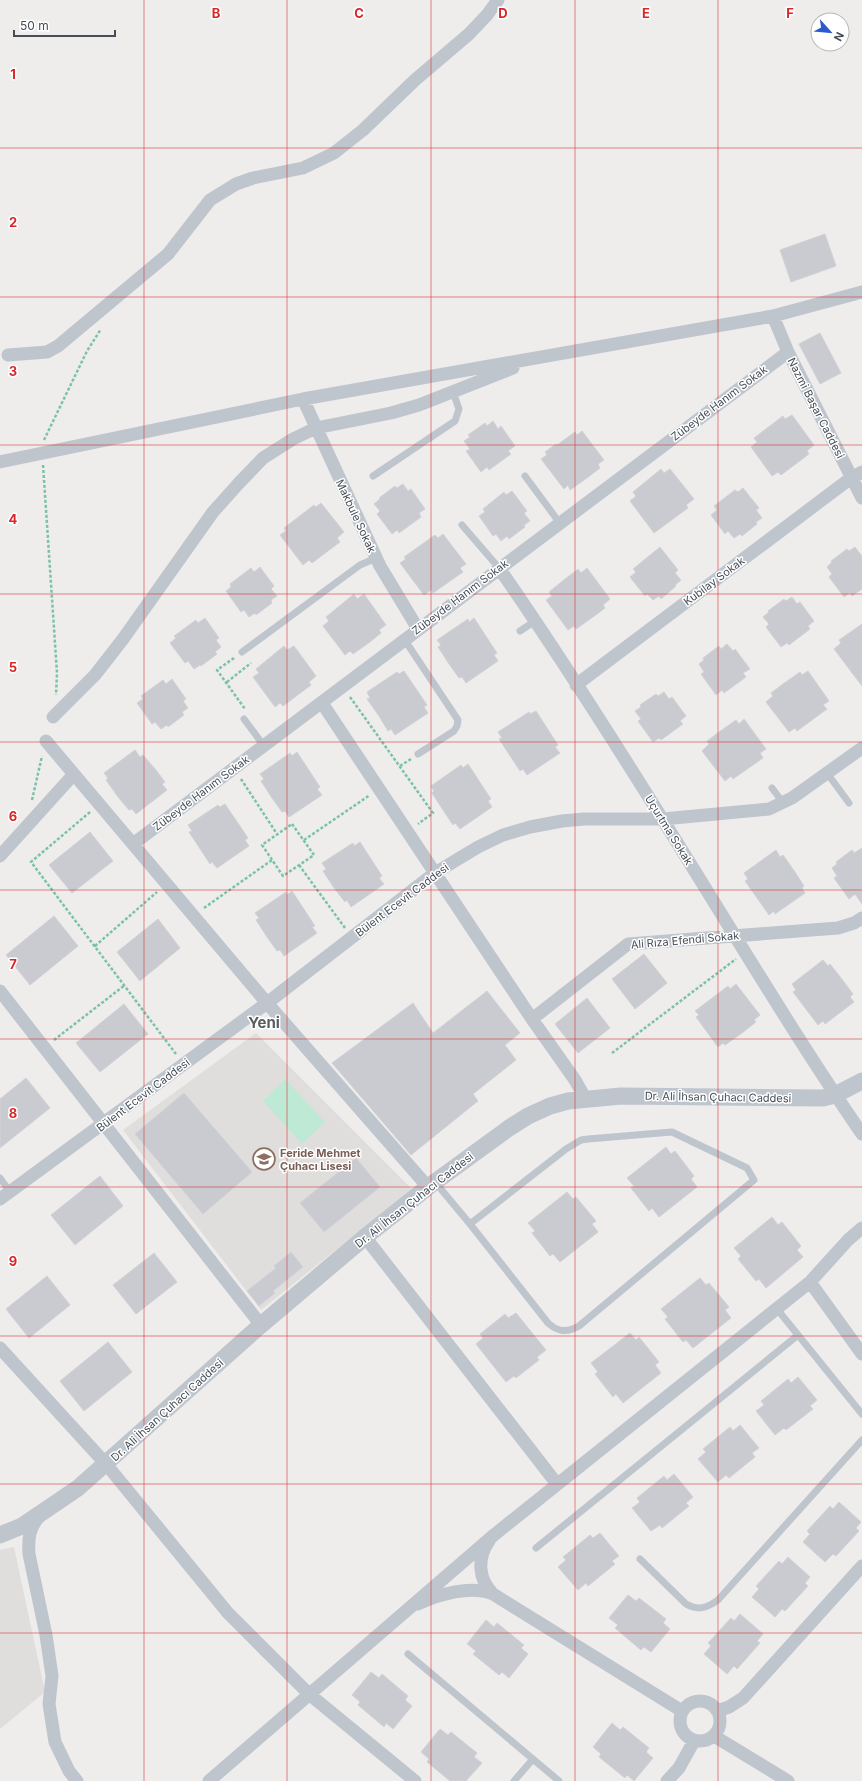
<svg xmlns="http://www.w3.org/2000/svg" width="862" height="1781" viewBox="0 0 862 1781" font-family="Inter,sans-serif">
<style>
.education{fill:#e0dedd}
.green{fill:#bee9d4}
.building{fill:#cacbd1;stroke:#d1d2d7}
.lines{fill:none;stroke-linecap:round;stroke-linejoin:round}
.path{stroke:#7ac3a9;stroke-width:2.5;stroke-dasharray:3 2;stroke-linecap:butt}
.service{stroke:#bec5cd;stroke-width:7}
.minor{stroke:#bec5cd;stroke-width:13}
.tertiary{stroke:#bec5cd;stroke-width:17}
.grid{fill:none;stroke:#d62828;stroke-width:1;stroke-opacity:0.55}
.labels{text-anchor:middle;stroke-width:3;stroke-linejoin:round;paint-order:stroke}
.street-label{font-size:11px;fill:#464d57;stroke:#fff}
.education-label{font-size:11px;font-weight:bold;fill:#785e54;stroke:#fff;text-anchor:start}
.district-label{font-size:15px;font-weight:bold;fill:#5a5c60;stroke:#fff}
.grid-label{font-size:13px;text-anchor:middle;font-weight:bold;fill:#d62828;stroke:#fff;stroke-width:3;stroke-linejoin:round;paint-order:stroke}
</style>
<rect width="100%" height="100%" fill="#efecec"/>
<path class="education" d="M256,1033L412,1189L261,1310L123,1130Z
M14,1547L45,1692L0,1729V1550Z"/>
<path class="green" d="M285,1079L325,1122L302,1144L263,1101Z"/>
<path class="building" d="M825,234L836,266L791,282L780,250Z
M820,333L841,373L820,384L799,344Z
M792,415L814,445L807,451L809,454L781,475L778,472L772,476L751,447L757,442L754,438L783,416L785,419Z
M493,421L498,429L501,426L515,446L508,451L511,454L489,470L487,467L481,472L466,451L470,449L464,441L470,437L468,435L485,423L487,426Z
M582,431L604,460L598,464L600,468L587,478L570,490L568,485L564,489L541,459L547,455L545,452L556,444L557,445L575,432L577,435Z
M661,469L664,473L670,469L694,499L686,505L688,508L654,533L630,501L636,496L633,492Z
M403,484L408,491L411,489L425,509L419,513L421,517L399,533L397,530L392,534L377,514L380,511L374,504L380,499L379,498L395,486L397,488Z
M743,488L759,508L756,510L762,518L756,522L757,524L742,536L740,534L734,538L728,531L725,534L711,515L717,510L714,506L735,490L738,492Z
M512,491L527,511L524,513L530,521L524,525L525,527L509,539L507,536L501,541L496,534L493,536L479,516L485,512L483,509L504,492L506,495Z
M321,503L344,532L337,538L340,542L312,563L309,560L303,565L280,535L286,531L284,528L314,505L316,507Z
M443,534L466,564L460,568L463,572L433,593L431,590L424,595L400,563L406,559L404,557L435,535L438,538Z
M660,547L678,570L675,573L681,580L675,585L676,586L661,599L659,596L653,600L647,594L645,596L630,577L636,572L633,569Z
M855,547L862,556V589L852,596L850,593L844,597L829,577L832,574L827,567L832,562L831,561L847,549L849,551Z
M260,567L274,586L271,589L277,596L271,600L272,603L256,615L255,613L249,617L244,610L241,612L226,591L231,587L230,584L251,568L254,572Z
M587,568L610,599L603,605L605,608L593,617L576,629L574,626L568,630L546,600L552,596L549,592L565,579L578,569L581,573Z
M354,594L357,599L364,594L386,625L379,630L381,633L370,642L353,654L350,651L345,655L323,626L329,621L326,617Z
M792,597L797,604L800,602L814,621L808,626L810,629L789,645L787,643L781,647L766,627L769,624L763,617L769,612L768,611L784,599L786,601Z
M205,618L219,638L216,640L221,647L215,652L217,654L201,666L200,665L194,669L188,661L185,663L170,643L176,638L174,636L196,620L198,623Z
M474,618L497,653L494,655L498,661L466,683L462,677L459,678L449,664L438,647L441,645L437,640L468,619L469,622Z
M862,624V686L834,649L841,643L839,640Z
M727,644L733,651L735,649L750,669L743,673L746,677L724,693L722,690L716,695L701,674L704,672L699,664L704,660L703,658L719,646L721,649Z
M284,646L287,650L294,646L316,676L309,682L311,685L283,706L280,703L275,707L253,677L259,673L256,669Z
M404,671L427,705L424,707L428,713L395,735L391,729L388,731L379,716L367,699L370,698L367,692L397,672L399,674Z
M808,671L829,701L823,705L827,709L797,731L795,728L789,732L766,702L773,696L771,693L783,684L800,672L802,675Z
M172,679L186,699L183,701L188,708L182,712L184,715L168,727L167,725L161,729L155,722L152,724L137,703L143,699L141,696L163,680L166,684Z
M664,692L669,699L672,697L686,716L680,721L683,724L661,740L659,738L653,742L638,721L641,719L635,711L641,707L640,705L656,694L658,696Z
M536,711L558,745L555,747L560,753L527,775L523,769L520,771L499,739L502,738L498,732L529,712L530,714Z
M744,719L766,749L760,753L763,758L733,779L731,776L725,781L702,751L709,744L707,741L719,732L736,720L739,724Z
M135,750L140,757L143,755L156,770L165,782L162,784L167,790L136,814L132,809L129,810L118,797L106,780L108,778L104,773Z
M297,752L320,787L317,789L322,795L289,817L285,811L282,812L272,798L261,781L264,779L260,774L290,753L292,756Z
M468,764L491,799L488,801L492,807L460,829L455,823L453,825L443,810L432,793L434,791L431,786L461,765L463,768Z
M225,804L248,838L245,840L249,846L217,868L212,862L210,864L189,832L192,831L188,825L218,805L220,807Z
M90,832L113,861L72,893L49,865Z
M360,842L382,876L379,878L384,884L351,907L347,900L345,902L334,888L323,871L326,869L322,863L353,843L354,846Z
M862,848V904L855,894L849,899L834,878L837,876L832,868L837,864L836,862L852,850L854,853Z
M776,850L780,857L783,855L793,869L804,886L802,888L805,893L775,914L774,911L769,915L745,881L748,879L744,873Z
M292,891L315,926L312,927L317,933L284,956L280,950L277,951L267,937L256,920L259,918L255,913L286,892L287,895Z
M54,916L78,946L30,985L6,955Z
M158,919L180,948L140,981L117,952Z
M644,954L667,983L635,1009L612,979Z
M823,960L828,966L830,964L841,978L853,994L850,997L854,1002L825,1024L823,1021L818,1025L793,992L796,990L792,984Z
M736,984L760,1015L754,1020L756,1022L742,1033L725,1045L723,1043L718,1047L696,1017L699,1015L695,1011L728,986L730,989Z
M487,991L520,1033L505,1045L516,1060L473,1094L478,1101L411,1155L332,1063L413,1003L433,1033Z
M587,998L610,1028L578,1053L555,1024Z
M124,1004L148,1034L100,1072L76,1043Z
M26,1078L50,1108L0,1148V1099Z
M184,1093L252,1172L203,1214L135,1134Z
M666,1147L671,1154L675,1151L694,1176L691,1179L697,1187L659,1217L652,1208L649,1211L631,1188L634,1186L627,1178Z
M356,1158L380,1187L324,1232L300,1203Z
M100,1176L123,1206L75,1245L51,1215Z
M567,1192L573,1199L576,1197L596,1221L592,1224L598,1232L560,1262L553,1254L550,1256L532,1233L535,1231L528,1223Z
M772,1217L778,1225L782,1222L801,1246L797,1250L803,1257L766,1288L759,1279L756,1281L738,1259L741,1256L734,1248Z
M291,1252L303,1267L273,1291L275,1293L259,1306L247,1291L276,1268L274,1266Z
M154,1253L177,1282L136,1314L113,1285Z
M47,1276L70,1305L29,1338L6,1309Z
M700,1278L706,1285L709,1283L729,1307L725,1310L731,1318L693,1348L686,1340L683,1342L665,1319L668,1317L661,1309Z
M516,1313L546,1350L537,1357L539,1360L516,1378L514,1376L506,1382L476,1344L483,1338L480,1334L505,1314L508,1318Z
M630,1333L636,1340L639,1337L659,1362L655,1365L661,1373L623,1403L616,1394L613,1397L595,1374L598,1372L591,1363Z
M108,1342L132,1372L84,1411L60,1381Z
M798,1377L817,1400L810,1406L813,1409L786,1430L784,1428L775,1435L756,1411L764,1405L761,1401L788,1379L791,1383Z
M740,1425L759,1448L752,1453L755,1457L729,1478L726,1475L718,1482L698,1459L706,1452L703,1449L730,1427L733,1431Z
M674,1474L693,1497L686,1503L689,1506L662,1528L660,1525L651,1531L632,1508L640,1502L637,1498L664,1476L667,1480Z
M839,1502L861,1522L856,1528L859,1531L836,1556L833,1554L825,1562L803,1542L810,1534L807,1531L830,1506L833,1509Z
M600,1533L619,1556L612,1561L615,1564L588,1586L586,1583L578,1590L558,1567L566,1560L563,1557L590,1535L593,1538Z
M788,1557L810,1577L805,1583L808,1586L785,1611L782,1609L775,1617L752,1597L759,1589L756,1586L779,1561L782,1564Z
M628,1595L636,1601L639,1598L666,1619L663,1623L670,1629L651,1652L644,1647L641,1650L615,1628L618,1625L609,1618Z
M740,1614L763,1634L757,1641L760,1643L737,1669L734,1666L727,1674L704,1654L711,1646L708,1643L731,1618L734,1621Z
M486,1620L494,1627L497,1623L524,1645L521,1648L528,1654L509,1678L502,1672L499,1675L473,1654L476,1651L467,1644Z
M371,1672L379,1678L382,1674L408,1696L405,1700L412,1706L393,1729L386,1723L384,1727L358,1705L360,1702L352,1695Z
M612,1723L620,1730L623,1727L649,1748L646,1752L653,1758L634,1781L627,1775L625,1778L599,1757L601,1754L593,1747Z
M440,1729L448,1735L451,1732L477,1753L474,1757L482,1763L466,1781H450L427,1762L429,1759L421,1752Z"/>
<g class="lines">
<path class="path" d="M44,440L87,351L101,329
M43,465L57,673L56,695
M234,658L217,670L245,709
M227,682L251,663
M350,697L433,813L418,824
M400,766L411,759
M241,779L277,834
M32,800L42,756
M90,812L31,862L176,1054
M292,824L314,855L283,876L262,845Z
M304,840L370,795
M299,865L345,928
M204,908L272,860
M95,946L157,892
M54,1040L125,985
M612,1053L736,959"/>
<path class="service" d="M373,476L455,421L459,409L453,392
M525,476L559,522
M462,525L499,568
M520,631L535,621
M404,639L458,720L457,726L454,731L418,754
M242,652L360,565L376,558
M244,719L264,746
M827,773L849,803
M772,788L784,804
M0,1178L10,1192
M435,1182L470,1224L548,1323C558,1332 567,1333 579,1326L754,1180L747,1168L672,1132L588,1139L581,1140L566,1149L470,1224
M777,1309L862,1414
M536,1548L798,1335
M640,1559L686,1604C698,1611 707,1608 718,1600L862,1440
M408,1654L559,1781
M514,1781L533,1759"/>
<path class="minor" d="M773,316L788,352L862,498
M8,355L47,352L58,346L168,254L210,200L236,184L253,178L303,168L334,153L363,130L415,80L469,34L487,15L498,0
M303,399L380,566L418,629
M0,462L303,399L773,316L862,292
M499,568C556,650 610,735 663,820C729,925 792,1032 862,1134
M576,685L851,478L862,472
M322,703L532,1019L575,1080L585,1098
M53,717L95,675L123,639L213,512L239,483L263,458L293,439L316,428L391,413L419,405L513,368
M46,741L267,1003L428,1187
M133,844C352,681 569,515 788,352
M0,856L74,774
M0,991L261,1325
M532,1019L628,944L838,928L854,923L862,918
M0,1199L267,1003L435,873L478,847L503,835L530,827L562,821L584,819H663L769,809L792,798L862,748
M365,1237L557,1484
M810,1282L862,1354
M0,1348L106,1464L228,1613L309,1694L415,1781
M40,1516C29,1527 28,1539 29,1554L46,1635L52,1676L49,1704L55,1742L69,1771L77,1781
M489,1541C477,1558 478,1579 493,1594
M418,1604C439,1594 471,1585 493,1594L682,1711
M680 1721a20 20 0 1 1 40 0a20 20 0 1 1-40 0Z
M717,1711L729,1707L743,1698L862,1566
M714,1736L788,1781
M209,1781L494,1535L810,1282L848,1240L862,1228
M667,1781L679,1768L694,1741"/>
<path class="tertiary" d="M0,1535L22,1526L78,1488L261,1325L365,1237L428,1187L509,1128L528,1116L550,1106L568,1101L621,1096L823,1098L835,1095L862,1081"/>
</g>
<path class="grid" d="M144,0V1781M287,0V1781M431,0V1781M575,0V1781M718,0V1781M0,148H862M0,297H862M0,445H862M0,594H862M0,742H862M0,890H862M0,1039H862M0,1187H862M0,1336H862M0,1484H862M0,1633H862"/>
<defs>
<g id="school-ring" transform="scale(1.15)"><circle r="9.5" fill="#fff" stroke="#8d6e63" stroke-width="1.5"/><path d="M0-5L7-2L0 1L-7-2ZM-4 1L0 2.5L4 1V4Q0 6-4 4Z" fill="#8d6e63"/></g>
</defs>
<g fill-rule="evenodd">
<use href="#school-ring" x="264" y="1159"/>
</g>
<g class="labels">
<g class="street-label">
<text transform="translate(719 403) rotate(-37)" y="4">Zübeyde Hanım Sokak</text>
<text transform="translate(816 408) rotate(63)" y="4">Nazmi Başar Caddesi</text>
<text transform="translate(356 516) rotate(65)" y="4">Makbule Sokak</text>
<text transform="translate(714 581) rotate(-37)" y="4">Kubilay Sokak</text>
<text transform="translate(460 597) rotate(-37)" y="4">Zübeyde Hanım Sokak</text>
<text transform="translate(201 793) rotate(-37)" y="4">Zübeyde Hanım Sokak</text>
<text transform="translate(669 830) rotate(58)" y="4">Uçurtma Sokak</text>
<text transform="translate(402 900) rotate(-37)" y="4">Bülent Ecevit Caddesi</text>
<text transform="translate(685 940) rotate(-5)" y="4">Ali Rıza Efendi Sokak</text>
<text transform="translate(143 1095) rotate(-37)" y="4">Bülent Ecevit Caddesi</text>
<text transform="translate(718 1097) rotate(1)" y="4">Dr. Ali İhsan Çuhacı Caddesi</text>
<text transform="translate(414 1200) rotate(-38)" y="4">Dr. Ali İhsan Çuhacı Caddesi</text>
<text transform="translate(167 1410) rotate(-42)" y="4">Dr. Ali İhsan Çuhacı Caddesi</text>
</g>
<g class="education-label">
<text x="280" y="1157">Feride Mehmet<tspan x="280" dy="13">Çuhacı Lisesi</tspan></text>
</g>
<g class="district-label">
<text x="264" y="1028">Yeni</text>
</g>
</g>
<g class="grid-label">
<text x="216" y="18">B</text>
<text x="359" y="18">C</text>
<text x="503" y="18">D</text>
<text x="646" y="18">E</text>
<text x="790" y="18">F</text>
<text x="13" y="79">1</text>
<text x="13" y="227">2</text>
<text x="13" y="376">3</text>
<text x="13" y="524">4</text>
<text x="13" y="672">5</text>
<text x="13" y="821">6</text>
<text x="13" y="969">7</text>
<text x="13" y="1118">8</text>
<text x="13" y="1266">9</text>
</g>
<g transform="translate(830 32) rotate(117)"><circle r="19" fill="#ffffff" stroke="#b5b8bc"/>
<path d="M0-3L7 15L0 10L-7 15Z" fill="#2b5bca"/>
<text y="-6" font-size="11" font-weight="bold" text-anchor="middle" fill="#464d57">N</text>
</g>
<path d="M14 30v6h101v-6" fill="none" stroke="#464d57" stroke-width="2"/>
<text x="20" y="30" font-size="12" fill="#464d57" stroke="#ffffff" stroke-width="3" paint-order="stroke">50 m</text>
</svg>
